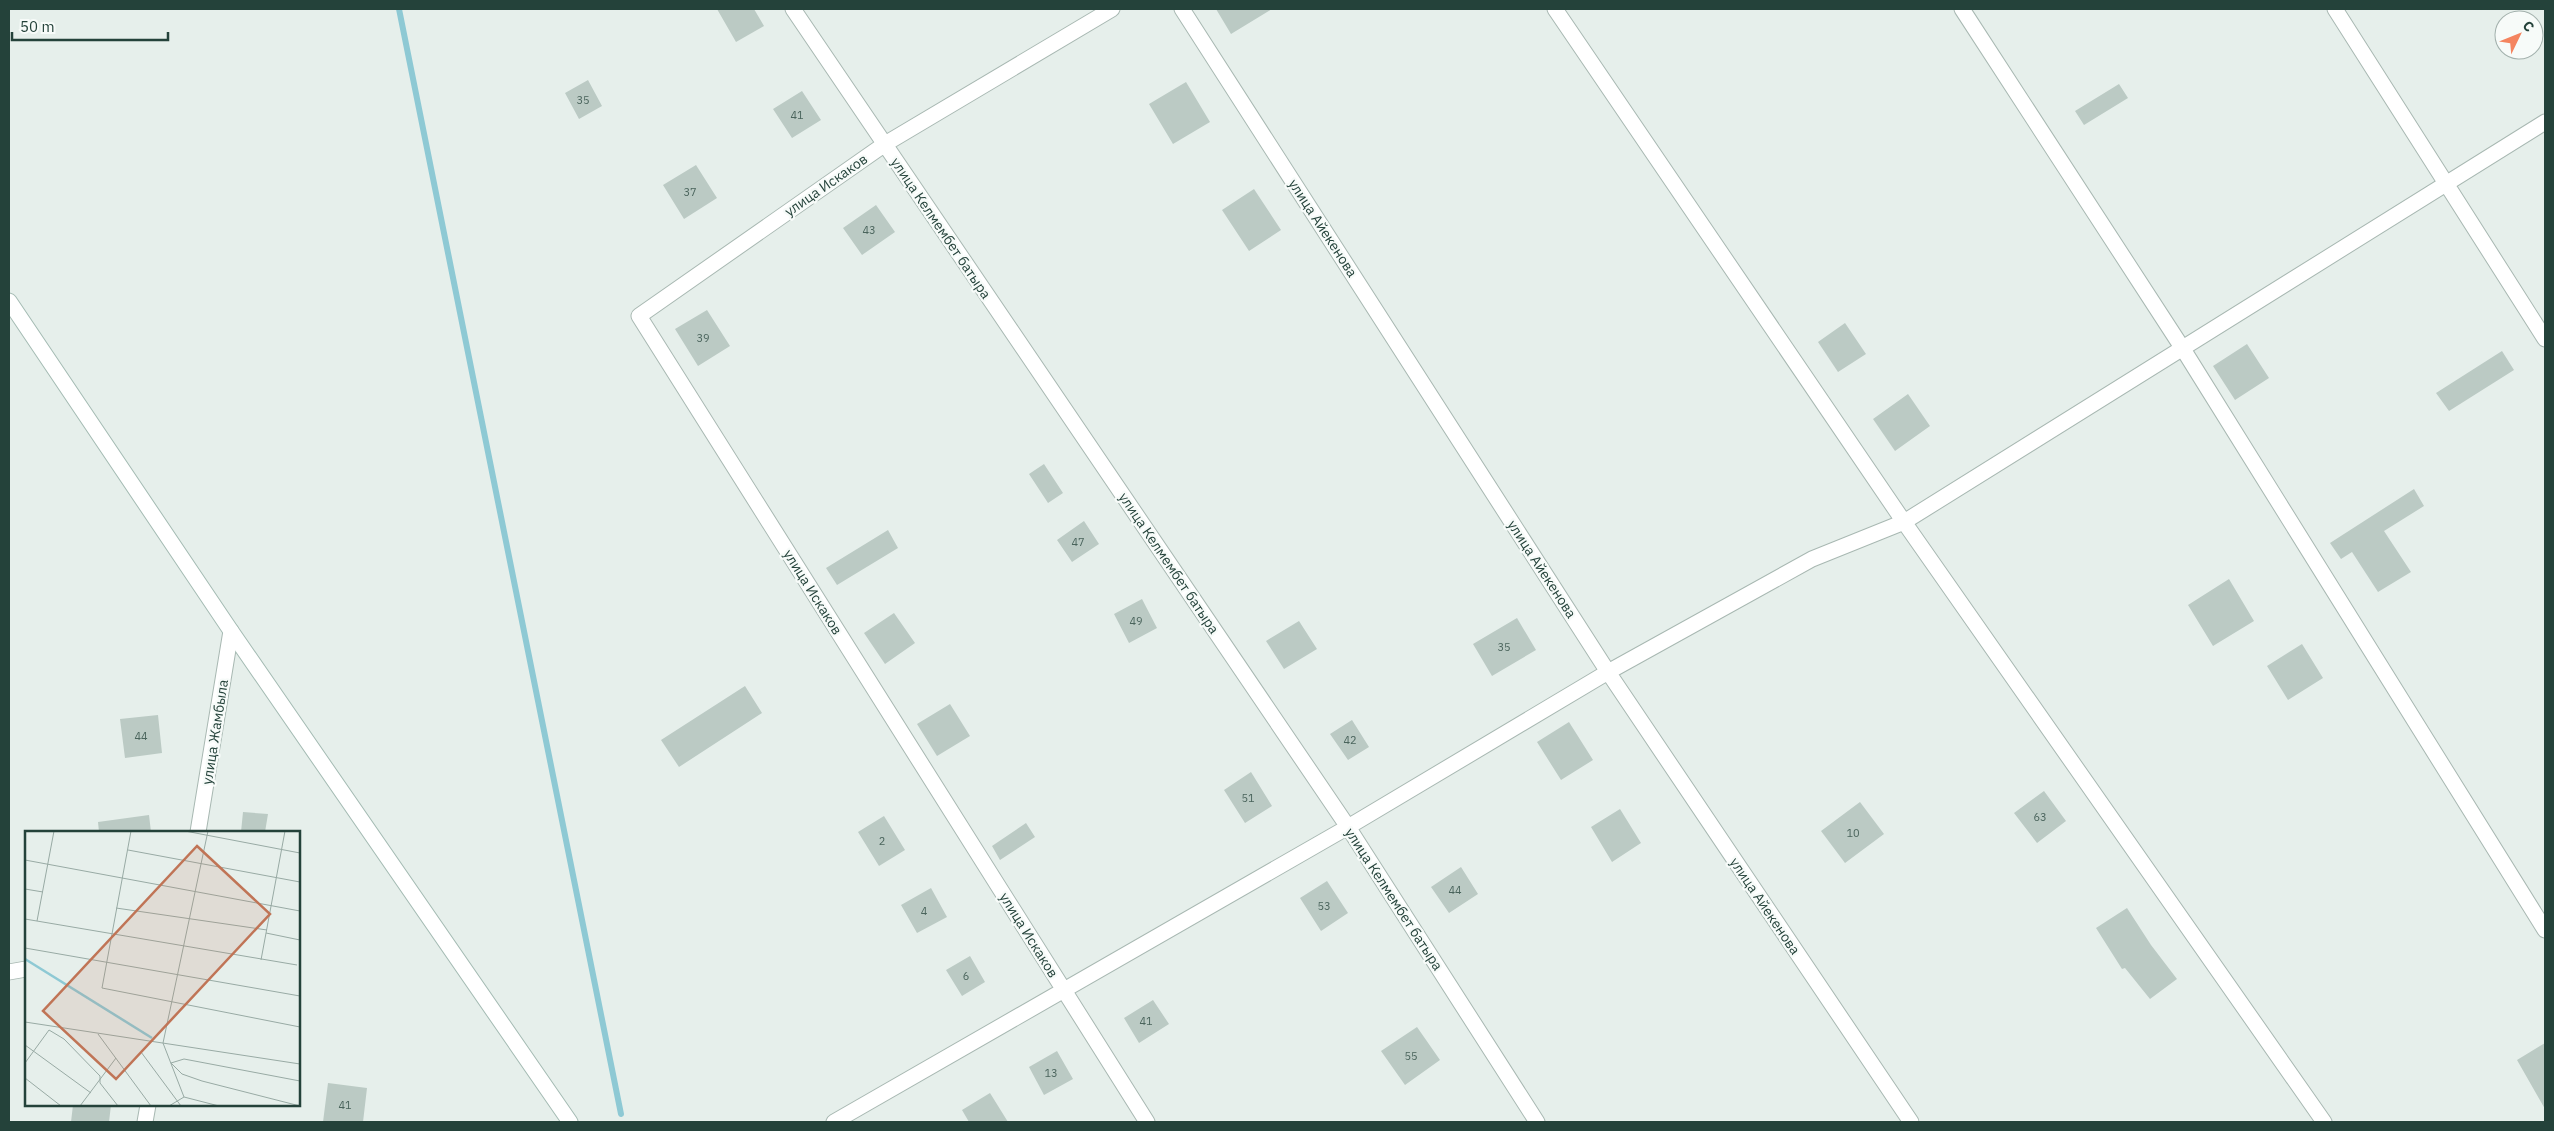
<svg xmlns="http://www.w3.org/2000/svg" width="2554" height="1131" viewBox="0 0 2554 1131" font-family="'IBM Plex Sans',sans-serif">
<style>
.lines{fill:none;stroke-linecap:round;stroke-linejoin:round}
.stream{stroke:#8ec9d4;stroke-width:6}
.building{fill:#bbcac4}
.minor-casing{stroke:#a8b8b2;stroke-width:17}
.secondary-casing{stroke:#a4bbb3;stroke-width:17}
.minor{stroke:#fff;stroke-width:15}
.secondary{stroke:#fff;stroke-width:15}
.labels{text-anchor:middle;stroke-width:4.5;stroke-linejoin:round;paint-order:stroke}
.number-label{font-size:11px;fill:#4a645c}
.street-label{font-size:14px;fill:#24423a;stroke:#f7fbf9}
.inset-river{fill:none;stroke:#8ec9d4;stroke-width:2.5}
.inset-road{fill:none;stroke:#98aaa4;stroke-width:1}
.view{fill:#c07456;fill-opacity:0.15;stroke:#c07456;stroke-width:2.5}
.inset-edge{fill:none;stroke:#24423a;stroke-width:2.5}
</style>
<rect width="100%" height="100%" fill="#e6efeb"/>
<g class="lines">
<path class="stream" d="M399,9L621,1114"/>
</g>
<path class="building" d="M717,9H754L764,26L736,42Z
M1216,9H1272L1231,34Z
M588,80L602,106L579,119L565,93Z
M1186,82L1210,122L1173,144L1149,104Z
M2119,84L2128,98L2084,125L2075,111Z
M802,91L821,120L792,138L773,109Z
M696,165L717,198L684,219L663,185Z
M1254,189L1281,230L1249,251L1222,210Z
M876,205L895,232L862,255L843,228Z
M707,310L730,346L698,366L675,329Z
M1845,323L1866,354L1838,372L1818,342Z
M2247,344L2269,378L2235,400L2213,366Z
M2502,351L2514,370L2449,411L2436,393Z
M1908,394L1930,426L1895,451L1873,419Z
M1044,464L1063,493L1048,503L1029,474Z
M2414,489L2424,506L2384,531L2411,572L2378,592L2352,552L2341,559L2330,543Z
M1084,521L1099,544L1072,562L1057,540Z
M888,530L898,548L837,585L826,568Z
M2229,579L2254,621L2213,646L2188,605Z
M1142,599L1157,628L1129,643L1114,614Z
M894,613L915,643L885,664L864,633Z
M1517,618L1536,650L1492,676L1473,644Z
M1299,621L1317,649L1284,669L1266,641Z
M2302,644L2323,678L2288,700L2267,666Z
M745,686L762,713L679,767L661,740Z
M950,704L970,736L937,756L917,724Z
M158,715L162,753L125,758L120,719Z
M1352,720L1369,747L1348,760L1330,734Z
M1569,722L1593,760L1561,780L1537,742Z
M1251,772L1272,806L1245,823L1224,790Z
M2044,791L2066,821L2037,843L2014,813Z
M1860,802L1884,834L1845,863L1821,831Z
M1620,809L1641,843L1612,862L1591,827Z
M243,812L268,814L265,832H241Z
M149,815L151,832H99L98,822Z
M884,816L905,850L879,866L858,832Z
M1026,823L1035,837L1000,860L992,846Z
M1461,867L1478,894L1449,913L1431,887Z
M1327,881L1348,913L1321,931L1300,898Z
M931,888L947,917L917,933L901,905Z
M2127,908L2151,945L2177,979L2150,999L2125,968L2122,969L2096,928Z
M970,956L985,982L962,996L946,970Z
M1153,1000L1169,1024L1139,1043L1124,1018Z
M1417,1027L1440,1060L1405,1085L1381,1051Z
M2545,1043V1109L2517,1060Z
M1057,1051L1073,1079L1044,1095L1029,1067Z
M328,1083L367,1088L363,1122H323Z
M990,1093L1008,1122H969L962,1110Z
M73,1105H111L109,1122H71Z"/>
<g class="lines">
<g class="minor-casing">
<path id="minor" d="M793,9L1348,827L1537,1122
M1112,9L885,144L639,316L1147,1122
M1182,9L1608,672L1911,1122
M1555,9L1904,522L2324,1122
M1962,9L2183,349L2545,930
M2335,9L2545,339
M198,832L231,631
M9,972L26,969
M145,1122L148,1105
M834,1122L1348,827L1608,672L1812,559L1904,522L2545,122"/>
</g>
<g class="secondary-casing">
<path id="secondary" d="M9,301L231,631L570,1122"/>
</g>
<use href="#minor" class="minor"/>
<use href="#secondary" class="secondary"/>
</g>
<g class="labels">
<g class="number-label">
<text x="583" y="104">35</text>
<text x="797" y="119">41</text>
<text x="690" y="196">37</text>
<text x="869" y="234">43</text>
<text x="703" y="342">39</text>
<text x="1078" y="546">47</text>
<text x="1136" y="625">49</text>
<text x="1504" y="651">35</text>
<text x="141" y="740">44</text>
<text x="1350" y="744">42</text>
<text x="1248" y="802">51</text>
<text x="2040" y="821">63</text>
<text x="1853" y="837">10</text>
<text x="882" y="845">2</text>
<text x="1455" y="894">44</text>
<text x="1324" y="910">53</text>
<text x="924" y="915">4</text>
<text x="966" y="980">6</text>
<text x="1146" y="1025">41</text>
<text x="1411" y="1060">55</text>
<text x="1051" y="1077">13</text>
<text x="345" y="1109">41</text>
</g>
<g class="street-label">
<text transform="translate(826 185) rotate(-35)" y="5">улица Искаков</text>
<text transform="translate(941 228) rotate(56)" y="5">улица Келмембет батыра</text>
<text transform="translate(1323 228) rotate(57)" y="5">улица Айекенова</text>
<text transform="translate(1169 563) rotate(56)" y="5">улица Келмембет батыра</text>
<text transform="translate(1542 569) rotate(57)" y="5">улица Айекенова</text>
<text transform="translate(813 592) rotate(58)" y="5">улица Искаков</text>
<text transform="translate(215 732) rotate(-81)" y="5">улица Жамбыла</text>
<text transform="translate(1394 899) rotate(57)" y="5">улица Келмембет батыра</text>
<text transform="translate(1765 906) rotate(56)" y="5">улица Айекенова</text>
<text transform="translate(1029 935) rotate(58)" y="5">улица Искаков</text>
</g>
</g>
<g transform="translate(25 831)">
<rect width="275" height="275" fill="#e6efeb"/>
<path class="inset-river" d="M0,128L127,207"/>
<path class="inset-road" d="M106,0L77,157L275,196M160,0L275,22M103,19L275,51M0,29L275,80M0,58L18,61M91,77L242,99M0,88L272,134M12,90L29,0M241,102L275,109M0,117L275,165M236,129L260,0M0,191L275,233M24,199L39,208L75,245V252L93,275M73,203L126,275M0,214L66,262M116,221L156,275M0,232L24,199M0,247L36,275M275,250L159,228L146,232L157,243L177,250L275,275M159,266L138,212L183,0M159,266L194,275M55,275L91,227M144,275L159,266"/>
<path class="view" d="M172,15L245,83L91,248L18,180Z"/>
<rect width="275" height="275" class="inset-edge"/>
</g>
<rect width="2554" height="1131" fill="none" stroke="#24423a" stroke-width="20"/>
<g transform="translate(2519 35) rotate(47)"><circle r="24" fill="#f7fbf9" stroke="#a3b1ad"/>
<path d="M0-4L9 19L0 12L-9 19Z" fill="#f4845f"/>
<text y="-8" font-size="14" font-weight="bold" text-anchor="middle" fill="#24423a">С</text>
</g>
<path d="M12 32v8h156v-8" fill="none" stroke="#24423a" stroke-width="2.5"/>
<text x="20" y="32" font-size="15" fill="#24423a" stroke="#f7fbf9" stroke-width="4" paint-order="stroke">50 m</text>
</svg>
